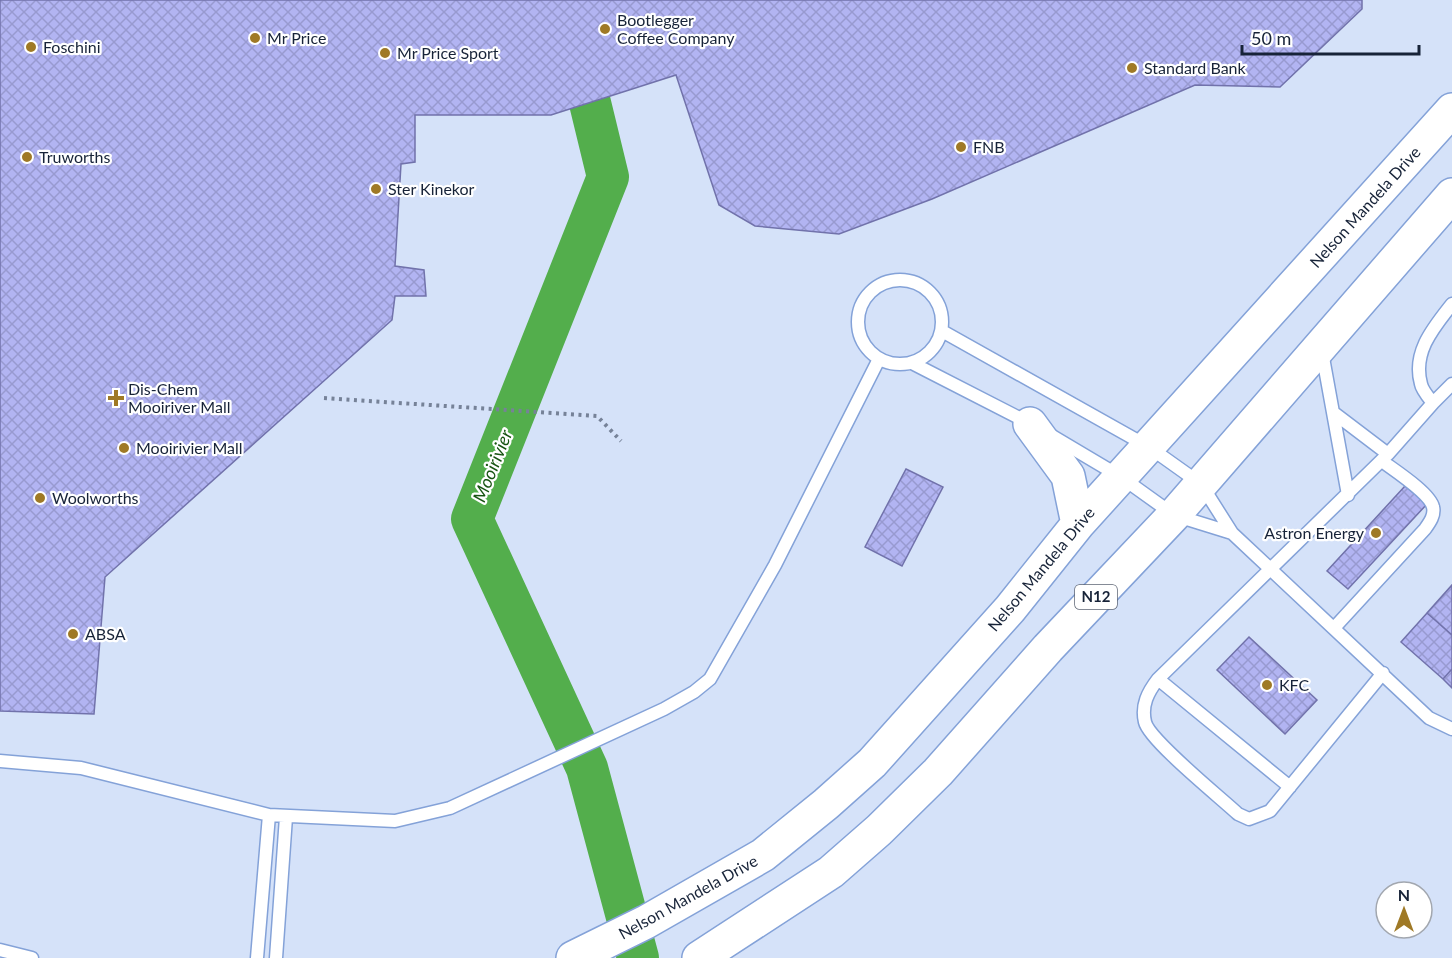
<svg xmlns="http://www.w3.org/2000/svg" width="1452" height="958" viewBox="0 0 1452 958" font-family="Lato,sans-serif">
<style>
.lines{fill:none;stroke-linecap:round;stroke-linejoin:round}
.river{stroke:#53ae4c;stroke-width:42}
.building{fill:url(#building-cross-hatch);stroke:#7172ab;stroke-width:1.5}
.lane-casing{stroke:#84a2d8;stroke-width:15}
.highway-casing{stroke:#84a2d8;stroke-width:36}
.path{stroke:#768298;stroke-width:4;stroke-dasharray:3 4.5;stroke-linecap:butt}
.lane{stroke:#fff;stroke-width:12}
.highway{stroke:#fff;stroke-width:33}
.poi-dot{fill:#9f7926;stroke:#fff;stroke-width:2}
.labels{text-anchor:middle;stroke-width:4.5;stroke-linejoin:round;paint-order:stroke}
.shield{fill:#fff;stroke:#5d6574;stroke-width:1.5}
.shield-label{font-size:15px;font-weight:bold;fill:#172338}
.poi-label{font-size:16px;fill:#172338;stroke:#fff;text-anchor:start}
.street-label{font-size:16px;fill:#172338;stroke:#fff}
.water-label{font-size:18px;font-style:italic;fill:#185513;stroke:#fff}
</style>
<defs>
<pattern id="building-cross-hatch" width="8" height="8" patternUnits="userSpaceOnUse" patternTransform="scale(1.5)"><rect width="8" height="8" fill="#b2b4f2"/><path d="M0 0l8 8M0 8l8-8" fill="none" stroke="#989ad0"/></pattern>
</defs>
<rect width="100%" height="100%" fill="#d5e2f9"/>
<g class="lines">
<path class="river" d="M565,0L608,177L472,519L587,768L638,958"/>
</g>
<path class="building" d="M0,0H1362V9L1280,87L1195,85L932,199L839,234L755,226L719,205L676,75L551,115H415V162L401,164L395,266L424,270L426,296H395L392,320L105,577L94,714L0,711Z
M906,469L943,487L902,566L865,547Z
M1405,486L1427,504L1348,589L1327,571Z
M1452,585V635L1427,613Z
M1427,613L1452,635V669L1443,679L1401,642Z
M1249,637L1317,700L1285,734L1217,670Z
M1452,669V688L1443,679Z"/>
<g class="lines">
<g class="lane-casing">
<path id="lane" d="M858 322a42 42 0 1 1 84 0a42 42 0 1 1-84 0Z
M942,331L1149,447L1201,484L1232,533L1429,718L1452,729
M1322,352L1348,495
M912,363L1029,423
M1433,403L1452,384
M1334,413L1388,454
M1052,436L1121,477L1174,515L1232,533
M1334,628L1425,529C1430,522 1435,515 1433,507C1430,493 1394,470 1382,461
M1383,673L1270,811L1249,819L1238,814C1221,798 1149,740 1145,722C1141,705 1148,692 1158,679L1388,454L1433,403C1429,398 1422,390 1421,384C1412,352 1434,327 1452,304
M1158,679L1290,787
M0,761L81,768L269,815L395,821L450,808L664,709L694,692L710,679L775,565L879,359
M0,950L32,958
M257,958L269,815
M276,958L286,817"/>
</g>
<g class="highway-casing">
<path id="highway" d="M1030,424L1068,476L1078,524
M573,958L646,922L763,855L826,804L872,763L1010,609L1078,524L1452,110
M699,958L831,872L879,830L938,772L1048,648L1174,515L1452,195"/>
</g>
<path class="path" d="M324,398L597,416L621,441"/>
<use href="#lane" class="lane"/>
<use href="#highway" class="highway"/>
</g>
<g class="poi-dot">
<circle cx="605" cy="29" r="6"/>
<circle cx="255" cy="38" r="6"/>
<circle cx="31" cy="47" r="6"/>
<circle cx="385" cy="53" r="6"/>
<circle cx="1132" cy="68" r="6"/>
<circle cx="961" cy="147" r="6"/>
<circle cx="27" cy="157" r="6"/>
<circle cx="376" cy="189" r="6"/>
<path d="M113 389h6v6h6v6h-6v6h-6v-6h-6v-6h6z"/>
<circle cx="124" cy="448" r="6"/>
<circle cx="40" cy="498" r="6"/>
<circle cx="1376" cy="533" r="6"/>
<circle cx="73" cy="634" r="6"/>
<circle cx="1267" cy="685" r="6"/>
</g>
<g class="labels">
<rect class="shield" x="1075" y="585" width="42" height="24" rx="4.5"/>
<g class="shield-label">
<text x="1096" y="602">N12</text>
</g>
<g class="poi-label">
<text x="617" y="26">Bootlegger<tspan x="617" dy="18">Coffee Company</tspan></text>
<text x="267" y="44">Mr Price</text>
<text x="43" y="53">Foschini</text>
<text x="397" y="59">Mr Price Sport</text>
<text x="1144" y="74">Standard Bank</text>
<text x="973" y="153">FNB</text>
<text x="39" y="163">Truworths</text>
<text x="388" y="195">Ster Kinekor</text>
<text x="128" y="395">Dis-Chem<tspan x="128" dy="18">Mooiriver Mall</tspan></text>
<text x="136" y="454">Mooirivier Mall</text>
<text x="52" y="504">Woolworths</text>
<text x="1364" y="539" text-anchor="end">Astron Energy</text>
<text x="85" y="640">ABSA</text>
<text x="1279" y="691">KFC</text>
</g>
<g class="street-label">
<text transform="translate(1365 207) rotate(-48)" y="6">Nelson Mandela Drive</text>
<text transform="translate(1041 569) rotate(-50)" y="6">Nelson Mandela Drive</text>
<text transform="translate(688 897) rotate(-29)" y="6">Nelson Mandela Drive</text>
</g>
<g class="water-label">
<text transform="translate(493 466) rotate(-68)" y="6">Mooirivier</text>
</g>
</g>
<g transform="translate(1404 910)"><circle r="28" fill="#ffffff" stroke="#a2a7af" stroke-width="1.5"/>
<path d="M0-4.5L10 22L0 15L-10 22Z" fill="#9f7926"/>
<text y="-9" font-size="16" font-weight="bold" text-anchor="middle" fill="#172338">N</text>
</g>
<path d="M1242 45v9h177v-9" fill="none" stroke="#172338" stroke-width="3"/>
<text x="1251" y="45" font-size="18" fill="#172338" stroke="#ffffff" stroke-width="4.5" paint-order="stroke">50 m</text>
</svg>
